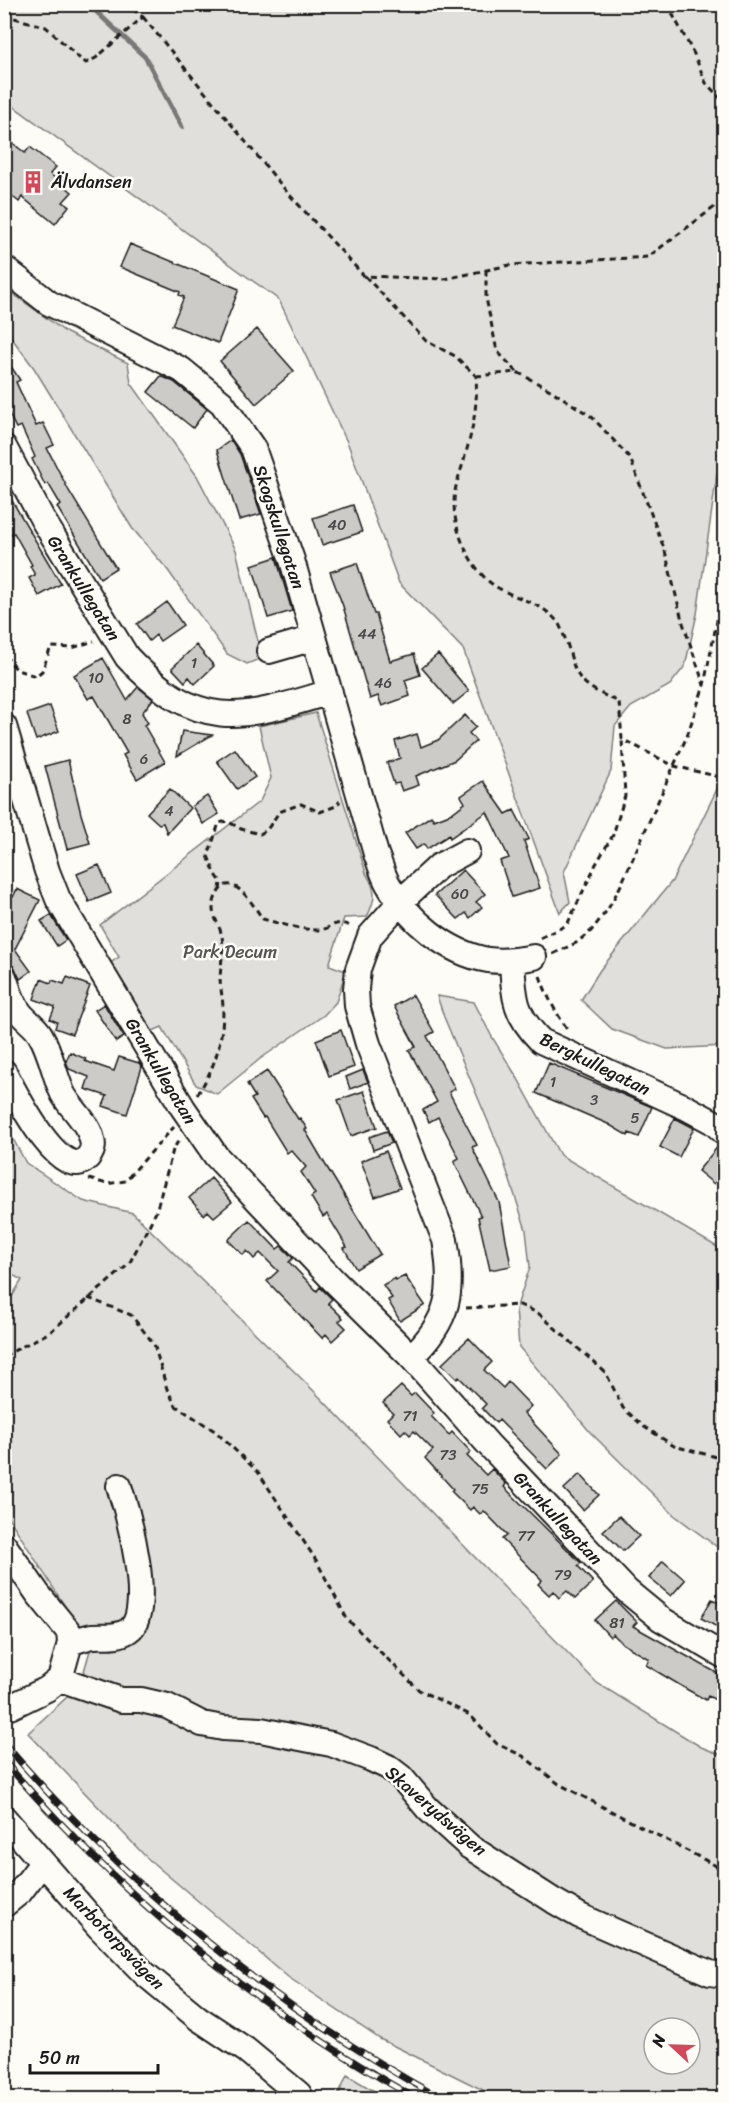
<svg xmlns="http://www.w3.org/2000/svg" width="729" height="2103" viewBox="0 0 729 2103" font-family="Sriracha,sans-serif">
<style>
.green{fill:#e0dfdb;stroke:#7e7e7c;stroke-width:1.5;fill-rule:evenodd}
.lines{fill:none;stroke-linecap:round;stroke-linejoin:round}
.stream{stroke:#797876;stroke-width:5}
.building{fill:#cccbc8;stroke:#1c1c1c;stroke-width:1.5}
.minor-casing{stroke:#1c1c1c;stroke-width:28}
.path{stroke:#1c1c1c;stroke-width:3;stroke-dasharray:6 4.5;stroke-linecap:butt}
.minor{stroke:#fdfcf7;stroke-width:24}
.rail-casing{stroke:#1c1c1c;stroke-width:7}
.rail{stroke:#fdfcf7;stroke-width:4.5;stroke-dasharray:14;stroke-linecap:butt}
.labels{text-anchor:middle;stroke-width:5;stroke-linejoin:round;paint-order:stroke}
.number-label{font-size:15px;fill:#484847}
.poi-label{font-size:18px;fill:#1c1c1c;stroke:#fdfcf7;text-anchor:start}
.street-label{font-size:18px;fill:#1c1c1c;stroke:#fdfcf7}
.park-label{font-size:18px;fill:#575655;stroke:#fdfcf7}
</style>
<rect width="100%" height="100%" fill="#fdfcf7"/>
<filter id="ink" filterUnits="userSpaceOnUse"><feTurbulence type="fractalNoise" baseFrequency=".0167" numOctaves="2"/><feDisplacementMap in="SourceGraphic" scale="12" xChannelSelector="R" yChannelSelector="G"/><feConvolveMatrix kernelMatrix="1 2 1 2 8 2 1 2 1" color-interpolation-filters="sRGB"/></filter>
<g filter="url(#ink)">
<path class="green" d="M5,4L724,5V453L717,474L697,614L685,666L670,685L631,707L615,726L611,771L564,872L570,902L560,913L463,649L399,583L348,444L279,300L5,100Z
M5,288L67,333L128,363L131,383L197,476L236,550L262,658L247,664L227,654L167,569L132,528L34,368L5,329Z
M316,713L366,873C377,891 376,898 367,917L344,918L329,965L346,971L336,1002L324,1015L260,1059L217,1094L196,1085L162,1027L148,1033L109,964L119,957L100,925L260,801L271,778L259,726Z
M724,756V1046L667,1049L612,1029L581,1000L600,970L672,881L718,787Z
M437,996L474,1002L492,1037L518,1079L560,1155L719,1248L724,1257V1552L674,1515L590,1432L519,1347L516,1309L530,1267L526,1230L500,1150L444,1017Z
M4,1122L26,1163L83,1201L133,1213L308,1385L597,1683L701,1747L724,1756V2098H499L380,2039L288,1977L146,1857L28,1733L80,1685L91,1647L5,1512V1308L22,1280L5,1271ZM654,2028H690V2064H654Z
M347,2075L386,2098H337Z"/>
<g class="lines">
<path class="stream" d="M88,4L146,58L182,127"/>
</g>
<path class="building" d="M4,136L25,153L30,147L56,167L50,174L72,192L63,202L69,206L55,224L22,197L19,202L4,190Z
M130,244L239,289L218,343L172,325L184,297L179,295L180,292L120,267Z
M257,329L294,371L256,404L220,361Z
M4,356L20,380L16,382L36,426L43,423L54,445L47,448L69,491L116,568L100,578L57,507L61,505L48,483L45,485L32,459L35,457L21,426L16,428L4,404Z
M161,376L174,382L207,409L193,428L148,392Z
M231,440L240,454L261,514L239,520L217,450Z
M4,487L61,584L39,596L29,578L35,575L30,566L32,565L14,533L11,534L4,522Z
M353,505L362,532L322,545L313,518Z
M276,557L292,611L268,618L252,565Z
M357,563L374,614H376L390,661L414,654L420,675L405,680L410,696L382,706L378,696L370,699L343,606L330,572Z
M167,602L183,625L160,641L156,635L149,641L137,624Z
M196,645L214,666L195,684L189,677L185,682L172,668Z
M438,654L469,691L453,704L422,668Z
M103,658L127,700L138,687L153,699L142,713L148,723L144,725L165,762L137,779L123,755L127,753L94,696L88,699L74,675Z
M50,706L59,731L36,740L27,714Z
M465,715L476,727L469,733L476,741L455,760L416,776L419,785L402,791L399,783L394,784L387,763L400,758L395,741L417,734L421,747L438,740Z
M182,731L212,735L177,756Z
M235,749L255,777L237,789L217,761Z
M68,760L81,814L90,843L67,849L45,766Z
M483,781L506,814L514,810L529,839L524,841L540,888L512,897L500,861L509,858L487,812L450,838L449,835L427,849L424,844L416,849L405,833L431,816L434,820L452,813L465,803L461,796Z
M170,789L190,808L167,833L163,823L159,824L147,813Z
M207,796L219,814L203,824L192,806Z
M99,865L111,893L89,902L77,874Z
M463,870L485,894L476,902L482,907L470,918L466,913L458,919L435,895Z
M17,889L40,900L15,949L31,971L20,979L14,966L4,963V893L13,897Z
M51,915L66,940L57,946L41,921Z
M67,977L90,986L72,1034L55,1028L57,1022L50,1019L55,1007L34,999L41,979L51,983L52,980L64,984Z
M413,995L434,1032L427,1036L455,1089L449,1092L477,1145L472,1147L499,1202L511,1266L490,1270L478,1217L481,1216L454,1161L459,1158L438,1117L429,1122L423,1110L437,1102L409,1050L416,1047L394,1006Z
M104,1004L124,1037L116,1042L95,1010Z
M341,1030L354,1067L329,1076L316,1040Z
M70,1052L86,1059L85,1061L114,1071L119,1057L139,1063L142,1067L127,1114L103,1106L107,1096L85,1089L89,1077L69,1069L66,1061Z
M549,1063L652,1107L639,1137L629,1133L628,1136L608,1124L536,1093Z
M363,1070L368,1082L350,1089L346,1077Z
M267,1071L298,1119L300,1118L307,1129L305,1130L325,1164L380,1254L356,1269L344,1248L347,1247L327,1214L323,1217L311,1197L315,1194L301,1172L306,1167L291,1150L287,1153L265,1117L263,1118L251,1099L255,1097L247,1084Z
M364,1091L377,1127L351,1136L338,1100Z
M675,1118L694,1128L679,1157L660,1147Z
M387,1131L392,1143L373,1150L369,1137Z
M719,1145L724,1146V1171L714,1184L698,1171Z
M386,1151L400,1188L375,1197L361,1161Z
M211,1178L232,1202L214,1217L208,1211L204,1215L189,1198Z
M249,1220L277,1249L281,1246L293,1258L289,1262L317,1291L320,1287L332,1299L328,1303L343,1318L339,1321L346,1328L332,1341L326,1334L322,1338L267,1281L278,1271L260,1253L254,1259L247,1251L243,1255L228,1240Z
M405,1276L425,1305L400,1321L388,1300L392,1298L383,1285L395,1278L396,1280Z
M469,1338L492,1362L484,1370L503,1388L508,1382L531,1406L524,1413L562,1454L547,1469L499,1420L496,1423L482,1408L486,1404L459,1377L457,1379L442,1364Z
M401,1386L411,1396L415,1393L434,1413L431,1416L449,1435L452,1432L471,1452L467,1456L486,1475L492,1469L506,1484L504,1487L581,1563L578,1566L593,1582L575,1599L567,1591L559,1598L553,1591L549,1595L538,1584L542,1580L502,1539L507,1535L484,1511L480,1514L473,1507L470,1510L451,1491L453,1489L425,1458L433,1450L414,1431L410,1435L405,1430L401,1434L387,1419L393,1413L383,1403Z
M580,1474L599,1495L583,1510L564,1489Z
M619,1516L639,1536L623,1551L603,1531Z
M663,1561L685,1580L671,1596L649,1578Z
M712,1599L724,1606V1631L701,1618Z
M616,1601L637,1622L633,1626L724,1677V1704L708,1696L706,1700L688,1690L646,1665L649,1659L623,1644L613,1634L610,1637L595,1620Z"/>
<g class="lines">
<g class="minor-casing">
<path id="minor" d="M4,268L49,303L182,370L222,403L253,448L292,560L376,854C380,864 383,875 388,884C408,920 447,953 488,960C504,962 519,960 534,957
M4,447L43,520L127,657C199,733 239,720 330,692
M269,651L314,638
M4,726L47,871L58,899L183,1108L216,1156L334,1281L411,1357L488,1444L627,1591L661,1619L724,1656
M512,961C514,997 514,1014 541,1041L685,1107L713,1122L724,1132
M4,977C9,990 12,1004 21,1014C27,1021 35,1026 40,1034C51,1052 54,1075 63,1094C71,1109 89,1123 92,1140C94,1146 92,1152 88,1157C61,1188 13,1088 4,1072
M411,1357C450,1320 454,1291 445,1240L368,1044L357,1006L356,989L358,969L370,936L401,901L439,866L467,851
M4,1545L38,1594L69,1632L70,1643L60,1679L47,1689L10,1707
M70,1643C77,1641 85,1637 93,1636C105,1635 118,1638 129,1630C155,1612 128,1513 119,1486
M60,1679L121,1700H141L167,1706L202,1724L223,1728L261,1730L290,1736L331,1744L371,1759L388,1767L401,1777L428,1809L470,1847L554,1901L580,1916L687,1963L710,1973L724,1975
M4,1818L99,1927L145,1974L198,2018L246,2050L299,2094L301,2098
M4,1905L20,1892L42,1863"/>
</g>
<path class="path" d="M667,4L694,54L706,83L724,102
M4,15L46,27L78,57L86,63L96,58L143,17L126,4
M143,17L287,192L364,276L445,279L510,265L648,257L724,200
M486,270V298L497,351L517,372
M365,276L426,341L455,356L476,376C478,404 473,429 465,456C462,468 457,480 455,491C450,521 465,558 486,579C506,598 538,599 556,620C560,624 562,631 564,636C570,648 571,664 578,675C587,689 604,695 619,702L622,739L674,766L724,778
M476,376L517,372L552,391L592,417L630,458L665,551L682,620L704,685
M4,659L7,658L17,670L36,676L42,671L51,647L72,648L94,641
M220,890L221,882L215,873L208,856L219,823L227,821L241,829L260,834L267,830L279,812L301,804L320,812L336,806L340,801
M540,938L567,925L596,864L613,835L625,796L622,739
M553,954L576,943L591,931L608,909L621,885L687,736L704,685L718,616L724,539
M540,976C547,996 556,1014 569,1031
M197,1095C215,1068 223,1041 223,1009C223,998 220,988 220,977C221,964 224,948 222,936C220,927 214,918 213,910C213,901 217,891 224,886C238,878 256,910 263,919C280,924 299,929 316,930C332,931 332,917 353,927
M89,1179L107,1184L125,1181L174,1127
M88,1298L131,1315L154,1344L167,1389L176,1406L215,1431L258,1472L316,1560L347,1619L419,1690L470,1715L497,1744L523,1756L559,1784L724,1870
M466,1308L520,1305L538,1313L606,1373L623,1408L643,1426L674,1446L720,1458L724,1462
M4,1356L50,1332L129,1264L156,1212L173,1150L180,1138"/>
<use href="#minor" class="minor"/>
<g class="rail-casing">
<path id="rail" d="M4,1743C126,1886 275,2008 440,2098
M4,1761C120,1896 260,2011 415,2098"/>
</g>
<use href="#rail" class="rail"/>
</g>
</g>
<defs>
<g id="building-bare" transform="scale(1.8)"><path d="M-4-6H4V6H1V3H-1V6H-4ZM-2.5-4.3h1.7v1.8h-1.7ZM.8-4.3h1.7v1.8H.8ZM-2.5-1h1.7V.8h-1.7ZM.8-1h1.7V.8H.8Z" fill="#d1495b" stroke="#fdfcf7" stroke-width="2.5" paint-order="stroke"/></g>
</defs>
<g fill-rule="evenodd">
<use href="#building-bare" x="33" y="182"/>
</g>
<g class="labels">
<g class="number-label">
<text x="337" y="530">40</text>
<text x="367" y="639">44</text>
<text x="194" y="668">1</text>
<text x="96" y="683">10</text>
<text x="383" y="688">46</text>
<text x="127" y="724">8</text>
<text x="144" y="764">6</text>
<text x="169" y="816">4</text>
<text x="460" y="899">60</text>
<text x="553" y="1087">1</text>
<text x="594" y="1105">3</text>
<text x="635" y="1123">5</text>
<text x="410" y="1421">71</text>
<text x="448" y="1460">73</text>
<text x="480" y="1494">75</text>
<text x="526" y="1541">77</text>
<text x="563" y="1580">79</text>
<text x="617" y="1628">81</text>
</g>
<g class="poi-label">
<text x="51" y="188">Älvdansen</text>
</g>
<g class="street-label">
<text transform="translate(279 527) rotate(72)" y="6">Skogskullegatan</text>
<text transform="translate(84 588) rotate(58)" y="6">Grankullegatan</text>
<text transform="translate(595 1064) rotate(26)" y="6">Bergkullegatan</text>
<text transform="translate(161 1071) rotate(59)" y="6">Grankullegatan</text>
<text transform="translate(558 1518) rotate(47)" y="6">Grankullegatan</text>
<text transform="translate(436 1811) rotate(41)" y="6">Skaverydsvägen</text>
<text transform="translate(114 1938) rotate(46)" y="6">Marbotorpsvägen</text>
</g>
<g class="park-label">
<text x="230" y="958">Park Decum</text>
</g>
</g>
<rect width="729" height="2103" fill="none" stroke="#fdfcf7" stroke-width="24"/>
<rect x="12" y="12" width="705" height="2079" fill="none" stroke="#1c1c1c" stroke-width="2" filter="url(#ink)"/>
<g transform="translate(672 2046) rotate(292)"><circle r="28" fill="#fdfcf7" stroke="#a3a29f" stroke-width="1.5"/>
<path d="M0-4.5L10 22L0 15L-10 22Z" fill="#d1495b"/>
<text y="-9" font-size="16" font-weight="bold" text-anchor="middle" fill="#1c1c1c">N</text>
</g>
<path d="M30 2064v9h128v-9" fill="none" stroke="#1c1c1c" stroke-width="3"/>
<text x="39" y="2064" font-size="18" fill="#1c1c1c" stroke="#fdfcf7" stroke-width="4.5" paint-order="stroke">50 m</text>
</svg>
